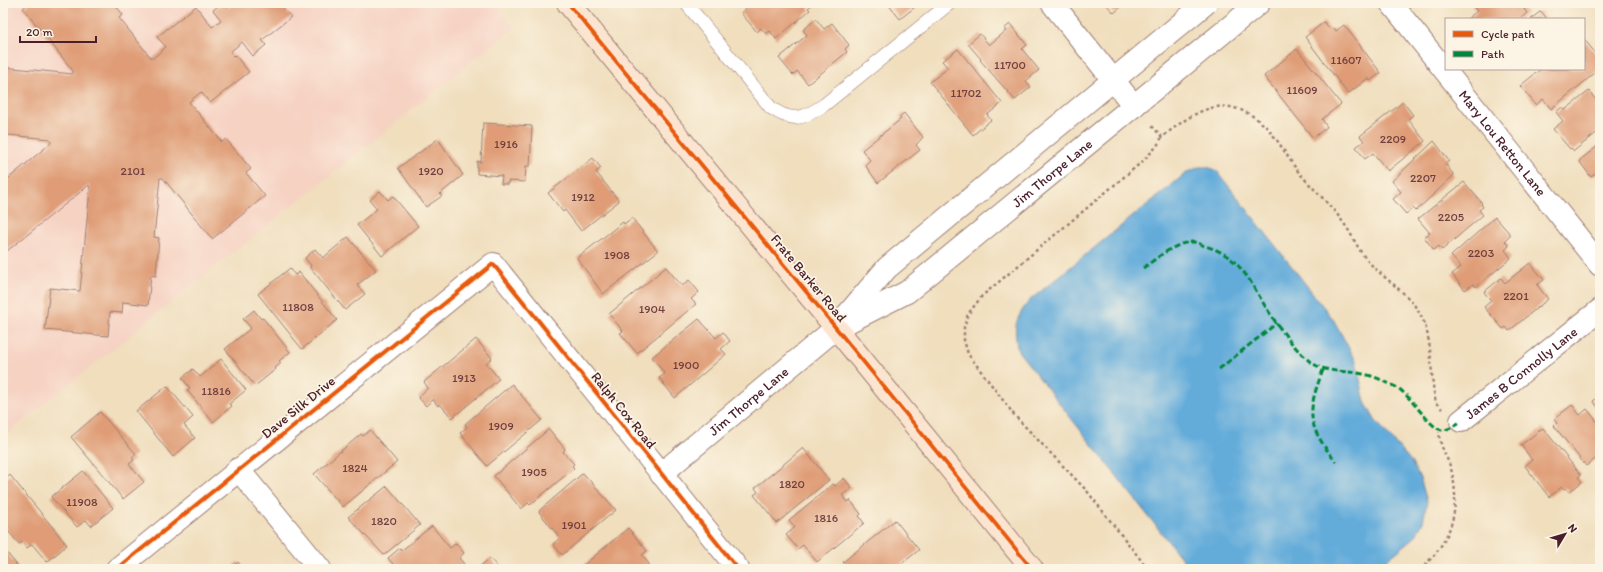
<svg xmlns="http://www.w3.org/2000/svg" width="1603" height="572" viewBox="0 0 1603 572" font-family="Itim,sans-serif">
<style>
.built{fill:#f6d2c3}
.water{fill:#63acda;stroke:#566682}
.building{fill:#df9c76}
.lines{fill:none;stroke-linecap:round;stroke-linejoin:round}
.lane-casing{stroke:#9d7e74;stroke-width:14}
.street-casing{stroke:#9d7e74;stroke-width:24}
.secondary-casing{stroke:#9d7e74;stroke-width:24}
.path{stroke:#9d7e74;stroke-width:2.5;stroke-dasharray:3 3;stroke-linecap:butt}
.lane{stroke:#fff;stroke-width:13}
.street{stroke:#fff;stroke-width:22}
.secondary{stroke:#fce5d0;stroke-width:22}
.quiet{stroke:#00873e;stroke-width:3;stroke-dasharray:6 3;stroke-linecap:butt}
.cycleway-casing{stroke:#fcf5e5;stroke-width:6}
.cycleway{stroke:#e8590c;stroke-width:4}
.labels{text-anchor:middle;stroke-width:3.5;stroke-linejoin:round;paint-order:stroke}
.number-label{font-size:12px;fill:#6f3e3e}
.street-label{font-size:14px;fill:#4a1f2b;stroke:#fcf5e5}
</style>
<rect width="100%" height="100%" fill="#fcf5e5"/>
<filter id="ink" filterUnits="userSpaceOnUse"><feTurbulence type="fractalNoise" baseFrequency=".025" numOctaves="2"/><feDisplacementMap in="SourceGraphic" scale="8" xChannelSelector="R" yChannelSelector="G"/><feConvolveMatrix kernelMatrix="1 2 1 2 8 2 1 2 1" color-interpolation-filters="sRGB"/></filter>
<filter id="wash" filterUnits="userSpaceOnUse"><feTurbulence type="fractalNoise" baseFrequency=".012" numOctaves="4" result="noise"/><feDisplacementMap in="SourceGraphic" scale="16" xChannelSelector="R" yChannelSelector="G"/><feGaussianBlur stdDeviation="0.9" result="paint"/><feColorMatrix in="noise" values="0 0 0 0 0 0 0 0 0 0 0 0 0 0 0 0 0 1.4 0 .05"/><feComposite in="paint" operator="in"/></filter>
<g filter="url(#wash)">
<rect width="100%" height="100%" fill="#f0debd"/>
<path class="built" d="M3,3H494L514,28L3,437Z"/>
<path class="water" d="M1199,167H1207L1216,170L1333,319L1356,361L1365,402L1375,420L1410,460L1420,478L1427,501L1423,522L1415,537L1376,569H1190L1018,351C1013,326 1015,319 1030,300L1185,174Z"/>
<g id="blocks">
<path class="building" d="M29,3H114L123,15L119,18L152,59L166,47L157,37L196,6L212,27L221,20L213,10L222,3L228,8L234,3H279L291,17L262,40L266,45L253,56L242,42L230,52L234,56L235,55L249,72L210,103L201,92L189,102L222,142L226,139L251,169L246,173L265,196L212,239L163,178H160L154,237L159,238L156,276L151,275L148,305L123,302L122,313L110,312L108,336L45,330L50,288L80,291L90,189L89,185L7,251L3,245V183L51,143L50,139L7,135V140H3V67L73,74V71L23,8Z
M752,3H814L808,8L810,10L776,39L770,31L766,34L761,28L757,32L741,13Z
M887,3H920L900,19Z
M1105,3H1126L1114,13Z
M1475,3H1527L1529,5L1524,9L1527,13L1520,19H1467L1477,11L1472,5Z
M1541,11L1547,19H1531Z
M816,19L824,29L832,23L849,45L845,49L847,52L808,84L797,71L793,75L779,58L807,35L803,30Z
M1324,22L1331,30L1334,28L1336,31L1344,25L1381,73L1370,81L1368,78L1348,94L1305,37Z
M1010,24L1027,45L1022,49L1039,70L1026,81L1031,87L1015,100L980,60L981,59L968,44L980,34L989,45L1006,31L1004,29Z
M1584,39L1600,59V69L1551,109L1543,99L1536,105L1520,86L1541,69H1584Z
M958,49L1002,103L987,115L991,120L973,135L930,82L948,68L942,61Z
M1297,49L1341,104L1322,119L1327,127L1313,138L1264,76Z
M1589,91L1600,105V130L1574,151L1571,148L1570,149L1553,129L1563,121L1556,112L1562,107L1565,110Z
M1403,102L1413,115L1408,119L1425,141L1388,171L1373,153L1365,159L1356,147L1364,141L1360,136Z
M904,113L923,137L916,145L920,150L878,183L865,165L870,160L862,150L901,119L899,117Z
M483,123L532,126L530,166H526L525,182L508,181V184H501L502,176L477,174V161L481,162Z
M438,139L463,175L440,194L442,196L426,207L398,168Z
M1434,141L1449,161L1445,164L1454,175L1416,211L1413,208L1406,214L1393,199L1401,192L1392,181Z
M1600,144V178L1596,173L1591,177L1579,161Z
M593,158L601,168L596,172L619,201L581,231L565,210L563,212L548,193Z
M1464,182L1482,203L1481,204L1483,207L1479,210L1483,215L1442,250L1439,246L1434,250L1424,237L1430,233L1418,219Z
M380,191L388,200L393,196L418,226L382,256L357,225L377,209L370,200Z
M1495,217L1511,235L1505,241L1509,246L1505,250L1511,258L1476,287L1473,284L1465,290L1452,274L1461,267L1451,256Z
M632,218L658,251L603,294L577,258L623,222L624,224Z
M348,237L376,270L357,285L365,294L345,310L310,267L311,266L305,258L315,249L323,258Z
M1530,263L1544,280L1537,285L1548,299L1509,331L1506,327L1503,329L1484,307L1491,301L1484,292L1501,278L1505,283Z
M666,267L682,286L689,280L699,292L691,299L696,304L637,353L620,333L623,331L609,314Z
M290,268L295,275L299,272L337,320L302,349L258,294Z
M254,310L261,319L263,318L290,352L279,361L281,363L275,368L276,369L255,386L225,349L251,328L243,319Z
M699,319L716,338L723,332L730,341L721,349L726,354L675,398L659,378L665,374L652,357Z
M476,339L492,358L486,363L499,379L452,418L440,404L438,406L433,399L426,406L418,397L428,388L424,382Z
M221,359L246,390L229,404L232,406L213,422L187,390L190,388L182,378L193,369L200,377Z
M1600,382V394L1594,386Z
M512,384L542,420L487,466L460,433L467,427L465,424Z
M167,386L193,417L184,425L195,438L173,457L136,411Z
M1600,396V410L1593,401Z
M1572,405L1580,415L1587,409L1600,425V460L1598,457L1586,466L1554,426L1557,423L1554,419Z
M100,412L136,454L132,457L134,460L129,464L144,482L123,499L71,437Z
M1543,428L1581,475L1578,477L1582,482L1569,492L1566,488L1564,489L1562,487L1549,497L1525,466L1532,460L1521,445Z
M549,429L565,449L563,452L574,464L572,466L574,468L530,505L528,503L521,509L494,476Z
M370,430L397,462L343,507L314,474L361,434L363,436Z
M803,448L829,480L777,523L754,495L758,492L755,488Z
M83,471L113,508L91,526L86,520L77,527L51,497Z
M583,473L616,510L562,555L553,544L560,538L539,512L540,510Z
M10,475L67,545L47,562L32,544L27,548L22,542L19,544L3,525V481Z
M844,478L852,488L842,495L848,502L850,500L861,514L859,516L864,523L817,562L803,545L798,549L786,535L795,527L789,520L833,484L835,486Z
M387,486L420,525L384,555L348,517Z
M895,520L919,550L895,569H849L843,562Z
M432,526L450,548L456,543L464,553L459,558L464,564L458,569H397L388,558L400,548L402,550Z
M628,528L647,551L642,555L649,564L643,569H579Z
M3,548L20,569H3Z
M490,558L499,569H477Z
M238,562L244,569H230Z"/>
</g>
</g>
<g filter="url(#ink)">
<use href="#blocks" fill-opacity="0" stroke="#9d7e74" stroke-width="1"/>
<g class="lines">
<g class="lane-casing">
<path id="lane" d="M686,3L771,108C793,123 803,119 824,105L950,3"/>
</g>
<g class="street-casing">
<g id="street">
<path d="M1052,3L1134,106"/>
<path id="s1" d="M1391,3L1600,265"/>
<path id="s2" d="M846,323L907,292L1259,3"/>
<path id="s3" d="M1461,421L1600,310"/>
<path d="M238,469L320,569"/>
<path id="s4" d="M661,474L836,328L887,268L1206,3"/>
<path d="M117,569L493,264L738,569"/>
</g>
</g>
<g class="secondary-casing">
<path id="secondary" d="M568,3L836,328L1032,569"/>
</g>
<path class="path" d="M1152,126L1162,137C1183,121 1209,99 1238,109C1272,121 1280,149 1301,175C1315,191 1333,207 1345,225C1353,236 1358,250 1367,260C1388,284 1413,293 1425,325C1433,350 1430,378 1436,403L1442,409
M1148,569L1087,491L1015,416L968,354L964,340V327L968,314L982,296L1143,161L1157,146L1162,137
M1420,569C1450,544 1461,511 1452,473C1449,458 1440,450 1439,432"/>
<use href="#lane" class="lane"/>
<use href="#street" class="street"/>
<use href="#secondary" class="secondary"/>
<path class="quiet" d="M1143,268C1156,259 1175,242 1193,242C1197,242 1201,245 1205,246C1238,255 1249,279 1265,306C1276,323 1289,342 1304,356C1322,375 1340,369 1363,374C1375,376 1385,382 1396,387C1410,394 1430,429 1442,430C1449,430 1456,425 1461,421
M1219,369L1277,323
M1323,370C1306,414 1307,425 1336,462"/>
<g class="cycleway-casing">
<path id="cycleway" d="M568,3L836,328L1032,569
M117,569L493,264L738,569"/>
</g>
<use href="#cycleway" class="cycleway"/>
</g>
</g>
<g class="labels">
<g class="number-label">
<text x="1346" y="64">11607</text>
<text x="1010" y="69">11700</text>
<text x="1302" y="94">11609</text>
<text x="966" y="97">11702</text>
<text x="1393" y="143">2209</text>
<text x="506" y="148">1916</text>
<text x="133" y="175">2101</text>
<text x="431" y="175">1920</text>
<text x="1423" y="182">2207</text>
<text x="583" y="201">1912</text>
<text x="1451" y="221">2205</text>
<text x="1481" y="257">2203</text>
<text x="617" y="259">1908</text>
<text x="1516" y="300">2201</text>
<text x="298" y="311">11808</text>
<text x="652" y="313">1904</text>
<text x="686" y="369">1900</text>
<text x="464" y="382">1913</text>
<text x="216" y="395">11816</text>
<text x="501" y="430">1909</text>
<text x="355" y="472">1824</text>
<text x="534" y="476">1905</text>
<text x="792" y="488">1820</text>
<text x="82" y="506">11908</text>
<text x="826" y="522">1816</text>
<text x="384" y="525">1820</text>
<text x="574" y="529">1901</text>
</g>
<g class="street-label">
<text dy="5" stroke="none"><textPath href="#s1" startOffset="179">Mary Lou Retton Lane</textPath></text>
<text dy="5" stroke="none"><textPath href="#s2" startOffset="256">Jim Thorpe Lane</textPath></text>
<text transform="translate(809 278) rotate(50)" y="5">Frate Barker Road</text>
<text dy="5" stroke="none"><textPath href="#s3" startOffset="77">James B Connolly Lane</textPath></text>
<text dy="5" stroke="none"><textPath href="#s4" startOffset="114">Jim Thorpe Lane</textPath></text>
<text transform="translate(298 407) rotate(-39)" y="5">Dave Silk Drive</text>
<text transform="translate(624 410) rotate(51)" y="5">Ralph Cox Road</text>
</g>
</g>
<rect width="1603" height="572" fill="none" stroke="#fcf5e5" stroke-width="16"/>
<rect x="1445" y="18" width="140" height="52" fill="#fcf5e5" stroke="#b59f9b"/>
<rect x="1453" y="31" width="20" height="6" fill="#e8590c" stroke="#b59f9b"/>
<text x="1481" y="38" font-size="12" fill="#4a1f2b">Cycle path</text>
<rect x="1453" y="51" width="20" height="6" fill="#00873e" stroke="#b59f9b"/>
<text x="1481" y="58" font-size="12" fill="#4a1f2b">Path</text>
<g transform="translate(1565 534) rotate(52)" stroke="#fcf5e5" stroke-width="3" paint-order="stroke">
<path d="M0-3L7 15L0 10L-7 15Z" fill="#4a1f2b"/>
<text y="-6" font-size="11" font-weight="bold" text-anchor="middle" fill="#4a1f2b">N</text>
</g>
<path d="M20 36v6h76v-6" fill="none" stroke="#4a1f2b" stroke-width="2"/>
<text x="26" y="36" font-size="12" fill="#4a1f2b" stroke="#fcf5e5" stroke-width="3" paint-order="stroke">20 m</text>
</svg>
